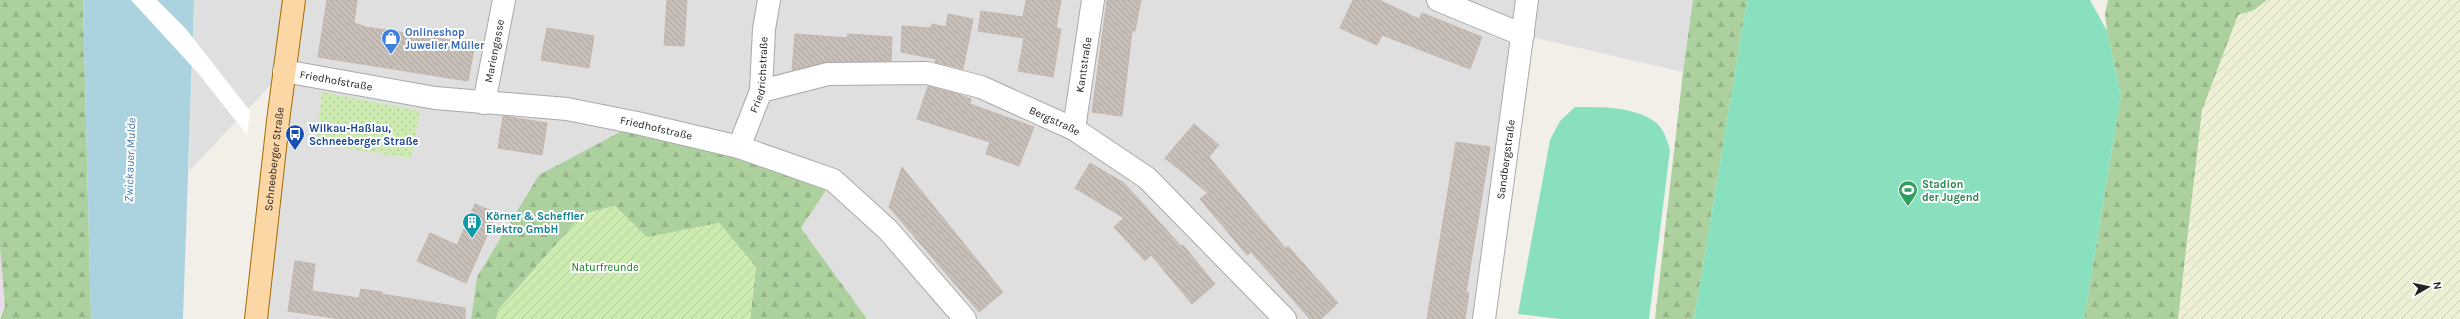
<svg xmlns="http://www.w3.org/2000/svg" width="2460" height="319" viewBox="0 0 2460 319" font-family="Karla,sans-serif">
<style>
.residential{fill:#e0dfdf}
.industrial{fill:#ebdbe8}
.farmland{fill:url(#farmland-furrows)}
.grass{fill:url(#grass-dots)}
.forest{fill:url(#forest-firs)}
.garden{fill:url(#garden-furrows)}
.pitch{fill:#88e0be}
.water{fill:#aad3df}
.pier{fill:#fff}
.building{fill:url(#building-back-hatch);stroke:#c4b6ab}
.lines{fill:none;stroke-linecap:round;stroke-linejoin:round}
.minor-casing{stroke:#a9a9a9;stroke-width:24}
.major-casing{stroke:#a06b00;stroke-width:24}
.minor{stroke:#fff;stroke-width:22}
.major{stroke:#fcd6a4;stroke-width:22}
.labels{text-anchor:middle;stroke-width:4;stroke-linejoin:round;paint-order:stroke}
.shop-label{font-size:11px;font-weight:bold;fill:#366cbe;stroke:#fff;text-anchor:start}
.street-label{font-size:11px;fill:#222;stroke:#fff}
.transit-label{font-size:11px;font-weight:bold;fill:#164399;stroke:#fff;text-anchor:start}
.leisure-label{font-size:11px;font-weight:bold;fill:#27864d;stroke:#fff;text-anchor:start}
.culture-label{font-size:11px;font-weight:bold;fill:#0d838f;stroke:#fff;text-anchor:start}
.park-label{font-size:11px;fill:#0c8416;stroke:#fff}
.water-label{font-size:12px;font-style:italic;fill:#4a7aab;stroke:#fff}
</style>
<defs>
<pattern id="farmland-furrows" width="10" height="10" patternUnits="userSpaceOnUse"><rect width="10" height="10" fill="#eef0d5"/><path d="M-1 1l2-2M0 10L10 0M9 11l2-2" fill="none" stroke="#ccceb7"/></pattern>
<pattern id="grass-dots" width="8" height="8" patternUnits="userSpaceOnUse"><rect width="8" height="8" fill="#cdebb0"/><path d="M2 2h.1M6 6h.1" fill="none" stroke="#b0c997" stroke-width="1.8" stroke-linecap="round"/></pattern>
<pattern id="forest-firs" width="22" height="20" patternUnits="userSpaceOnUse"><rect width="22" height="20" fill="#add19e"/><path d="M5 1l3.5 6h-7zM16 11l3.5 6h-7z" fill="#95b388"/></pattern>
<pattern id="garden-furrows" width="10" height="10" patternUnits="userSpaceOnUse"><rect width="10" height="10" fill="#cdebb0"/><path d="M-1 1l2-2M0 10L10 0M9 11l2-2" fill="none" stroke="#b0c997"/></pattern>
<pattern id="building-back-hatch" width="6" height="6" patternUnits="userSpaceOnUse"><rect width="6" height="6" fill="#c7bfb8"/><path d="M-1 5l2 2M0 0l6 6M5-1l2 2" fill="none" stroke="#aba49e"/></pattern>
</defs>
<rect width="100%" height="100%" fill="#f2efe9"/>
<path class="residential" d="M194,0H1693L1683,72L1523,35L1484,319H867L801,228L833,181L637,123L477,277L471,319H256L283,72L189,171Z"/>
<path class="industrial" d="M0,248L5,306L0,315Z"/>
<path class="farmland" d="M2254,0H2460V319H2178L2202,110L2238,15Z"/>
<path class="grass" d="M322,92L420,111L411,158L316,144Z"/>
<path class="forest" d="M0,0H83L91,319H0L5,306L0,248Z
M1693,0H1747L1694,319H1655L1683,72Z
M2108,0H2267L2254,10L2238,15L2202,110L2178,319H2084L2121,95L2107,31L2105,14Z
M637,123L833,180L801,228L867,319H750L756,267L719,223L647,238L615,206L583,214L499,309L496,319H471L477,277L539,175Z"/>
<path class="garden" d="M615,206L647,237L719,223L756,267L750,319H496L499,309L583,214Z"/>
<path class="pitch" d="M1747,0H2090L2107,31L2121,95L2084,319H1694Z
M1575,107C1600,107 1631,106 1654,121C1663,127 1667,139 1670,150L1649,319H1561L1518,314L1550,140L1560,121Z"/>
<path class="water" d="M83,0H194L183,319H91Z"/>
<path class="pier" d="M131,0H157L186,29L250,111L247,135L198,73Z"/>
<path class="building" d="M327,0H357L354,23L366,27L475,44L468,81L318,57Z
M667,0H687L684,46L664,45Z
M1026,0H1061L1056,28L1061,29L1053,77L1018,71L1024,38L978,31L981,11L1023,17Z
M1107,0H1141L1135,31H1132L1122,116L1092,112Z
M1353,0H1379L1419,19L1422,13L1482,37L1470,69L1382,35L1377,45L1340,28Z
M948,14L973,19L963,69L935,62L936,59L901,52L902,26L931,28L932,24L946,27Z
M547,28L594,36L589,68L541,60Z
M795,34L847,38L848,34L892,37L891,61L828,62L792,70Z
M928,86L958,94L971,99L970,104L1034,127L1019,166L986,154L990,142L917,119Z
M503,116L547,123L542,155L498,148Z
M1194,124L1219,145L1209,157L1286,249L1288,246L1338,303L1321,319H1310L1251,252L1247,255L1200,199L1208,193L1165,158Z
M1456,142L1490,147L1466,292L1469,293L1465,319H1427Z
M1090,163L1124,183L1181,246L1183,245L1215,284L1192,304L1151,255L1145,261L1114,227L1124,218L1075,188Z
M902,167L1003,292L979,312L889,207Z
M475,204L497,213L466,283L417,261L430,233L457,245Z
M295,261L315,264L312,291L359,298L361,289L382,292V294L465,308V319H340L288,311Z"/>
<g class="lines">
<g class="minor-casing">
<g id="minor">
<path d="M1438,0L1523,35"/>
<path id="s1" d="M284,71L435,98L567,109L637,123L739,147L833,180L888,230L965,319"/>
<path id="s2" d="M761,91L828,74L927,73L981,87L1074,129L1147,178L1285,319"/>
<path id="s3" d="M484,103L504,0"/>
<path id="s4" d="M1074,129L1093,0"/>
<path id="s5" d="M739,147L761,91L764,29L769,0"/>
<path id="s6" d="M1484,319L1527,0"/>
</g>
</g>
<g class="major-casing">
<g id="major">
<path id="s7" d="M256,319L278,121L294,0"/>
</g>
</g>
<use href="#minor" class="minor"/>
<use href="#major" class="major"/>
</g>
<defs>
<g id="shop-pin" transform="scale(1)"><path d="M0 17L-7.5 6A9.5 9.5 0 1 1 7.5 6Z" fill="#3f7fe0" stroke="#fff"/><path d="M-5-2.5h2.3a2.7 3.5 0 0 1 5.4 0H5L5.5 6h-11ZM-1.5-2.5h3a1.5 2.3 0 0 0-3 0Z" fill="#fff"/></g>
<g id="bus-pin" transform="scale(1)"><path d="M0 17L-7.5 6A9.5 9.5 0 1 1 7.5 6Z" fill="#1a4fb4" stroke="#fff"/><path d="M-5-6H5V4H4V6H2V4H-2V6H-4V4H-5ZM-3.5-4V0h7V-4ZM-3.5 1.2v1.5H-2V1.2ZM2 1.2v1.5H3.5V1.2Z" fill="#fff"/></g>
<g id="stadium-pin" transform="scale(1)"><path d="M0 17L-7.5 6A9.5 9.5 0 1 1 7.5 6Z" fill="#2e9e5b" stroke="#fff"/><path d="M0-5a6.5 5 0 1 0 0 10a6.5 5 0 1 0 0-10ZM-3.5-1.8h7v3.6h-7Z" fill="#fff"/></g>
<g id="building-pin" transform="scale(1)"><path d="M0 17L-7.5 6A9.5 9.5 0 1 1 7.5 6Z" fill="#0f9aa8" stroke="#fff"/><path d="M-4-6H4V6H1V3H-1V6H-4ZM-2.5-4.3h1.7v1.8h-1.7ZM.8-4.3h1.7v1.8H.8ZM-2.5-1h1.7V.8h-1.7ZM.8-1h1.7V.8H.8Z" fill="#fff"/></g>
</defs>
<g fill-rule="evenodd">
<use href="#shop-pin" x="391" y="38"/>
<use href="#bus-pin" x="295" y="134"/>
<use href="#stadium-pin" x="1908" y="190"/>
<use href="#building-pin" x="472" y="222"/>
</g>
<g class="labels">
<g class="shop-label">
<text x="405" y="36">Onlineshop<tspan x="405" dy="13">Juwelier Müller</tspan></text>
</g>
<g class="street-label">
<text dy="4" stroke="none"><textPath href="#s3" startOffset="53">Mariengasse</textPath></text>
<text dy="4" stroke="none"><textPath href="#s4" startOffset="65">Kantstraße</textPath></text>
<text dy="4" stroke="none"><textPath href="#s5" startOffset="76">Friedrichstraße</textPath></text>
<text dy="4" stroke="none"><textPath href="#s1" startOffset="53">Friedhofstraße</textPath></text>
<text dy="4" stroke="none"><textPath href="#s2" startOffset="305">Bergstraße</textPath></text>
<text dy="4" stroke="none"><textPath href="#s1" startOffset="377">Friedhofstraße</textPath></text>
<text dy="4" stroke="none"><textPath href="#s7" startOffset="161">Schneeberger Straße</textPath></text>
<text dy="4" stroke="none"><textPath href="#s6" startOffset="161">Sandbergstraße</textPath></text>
</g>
<g class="transit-label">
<text x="309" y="132">Wilkau-Haßlau,<tspan x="309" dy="13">Schneeberger Straße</tspan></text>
</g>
<g class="leisure-label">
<text x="1922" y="188">Stadion<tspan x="1922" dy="13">der Jugend</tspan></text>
</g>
<g class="culture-label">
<text x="486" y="220">Körner &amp; Scheffler<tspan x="486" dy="13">Elektro GmbH</tspan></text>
</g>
<g class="park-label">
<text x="605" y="271">Naturfreunde</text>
</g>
<g class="water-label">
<text transform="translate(130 160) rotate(-88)" y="4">Zwickauer Mulde</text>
</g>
</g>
<g transform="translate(2428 287) rotate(81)" stroke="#ffffff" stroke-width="3" paint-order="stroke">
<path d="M0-3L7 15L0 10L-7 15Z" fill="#222222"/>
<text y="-6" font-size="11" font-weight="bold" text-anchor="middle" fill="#222222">N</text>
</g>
</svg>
